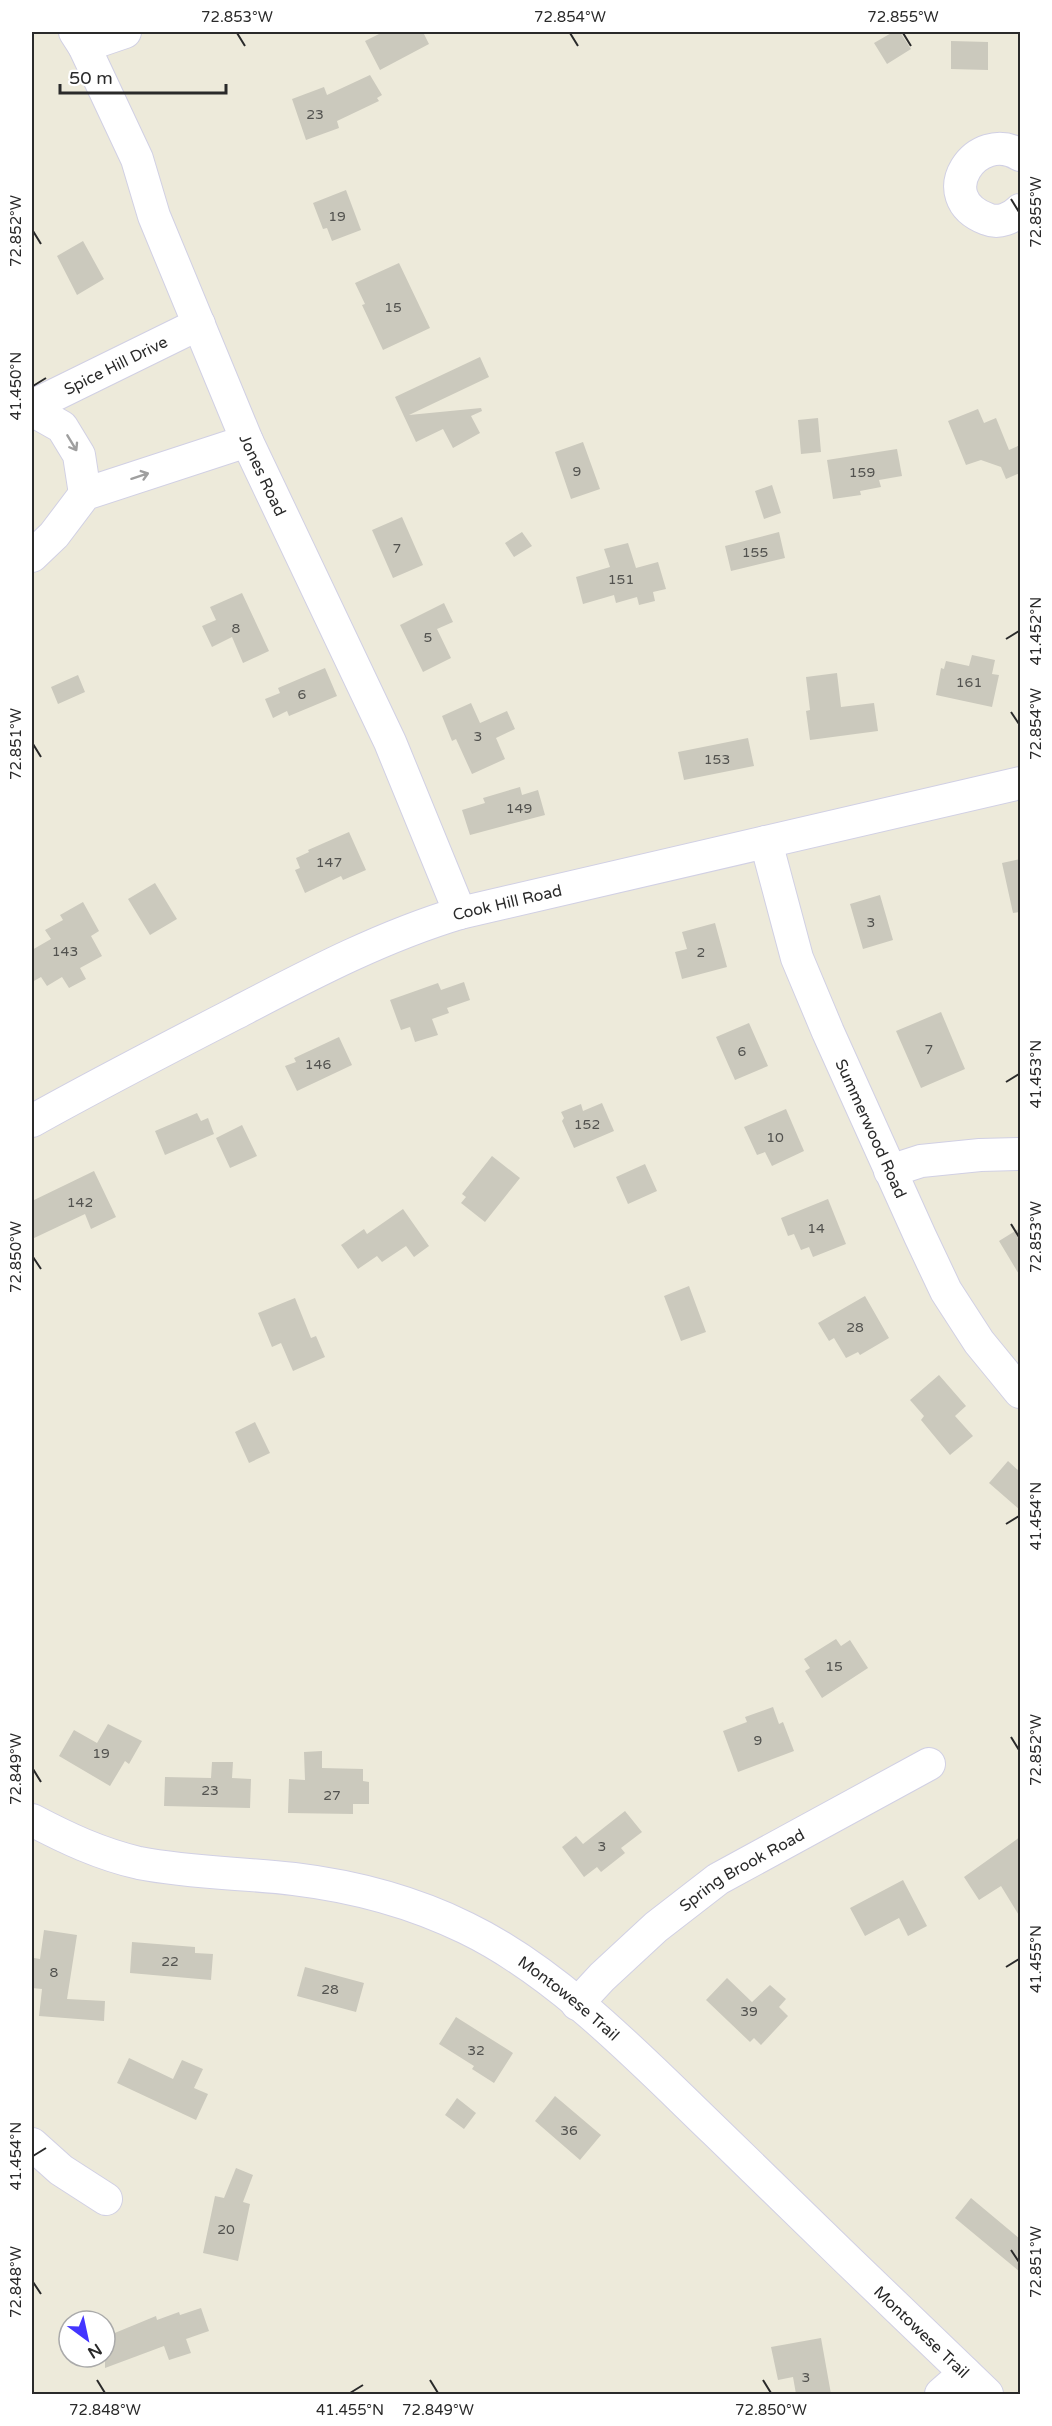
<svg xmlns="http://www.w3.org/2000/svg" width="1052" height="2426" viewBox="0 0 1052 2426" font-family="'Varela Round',sans-serif">
<style>
.building{fill:#cbc9bd}
.lines{fill:none;stroke-linecap:round;stroke-linejoin:round}
.minor-casing{stroke:#d1d0e4;stroke-width:34}
.minor{stroke:#fff;stroke-width:32}
.oneway{stroke:#9f9f9f}
.ticks{fill:none;stroke:#2a2a2a;stroke-width:2}
.labels{text-anchor:middle;stroke-width:4.5;stroke-linejoin:round;paint-order:stroke}
.number-label{font-size:14px;fill:#52524f}
.street-label{font-size:16px;fill:#2a2a2a;stroke:#fff}
.neatline{fill:none;stroke:#2a2a2a;stroke-width:2}
.ticks-label{font-size:15px;text-anchor:middle;fill:#2a2a2a}
</style>
<rect width="100%" height="100%" fill="#edeada"/>
<path class="building" d="M383,32H423L429,44L380,70L365,41Z
M893,32H900L911,49L887,64L874,43Z
M951,41L988,42V70L951,69Z
M370,75L382,95L377,98L379,101L337,121L339,128L306,140L292,99L324,87L327,95Z
M346,190L361,230L332,241L327,228L323,229L313,203Z
M83,241L104,279L77,295L57,256Z
M399,263L430,328L383,350L362,305L365,304L355,283Z
M480,357L489,377L409,415L481,408L482,411L471,416L480,433L453,448L443,429L416,442L395,397Z
M978,409L984,423L996,418L1009,450L1020,445V473L1006,479L1001,467L981,460L966,465L948,421Z
M818,418L821,452L801,454L798,420Z
M583,442L600,489L571,499L555,452Z
M897,449L902,476L879,480L881,487L860,491L861,495L833,499L827,460Z
M772,485L781,513L764,519L755,491Z
M402,517L423,565L393,578L372,530Z
M522,532L532,546L514,557L505,543Z
M779,532L785,558L731,571L725,546Z
M628,543L636,568L658,562L666,589L653,592L655,601L639,605L637,597L616,603L614,595L583,604L576,577L610,567L604,549Z
M242,593L269,651L243,663L232,637L212,647L202,626L216,620L210,607Z
M444,603L453,622L437,629L451,658L423,672L400,625Z
M972,655L995,660L992,674L999,675L992,707L936,695L941,668L944,669L946,661L969,666Z
M325,668L337,696L289,716L287,711L273,718L265,699L280,693L278,688Z
M837,673L841,707L874,703L878,731L810,740L806,711L810,710L806,677Z
M78,675L85,692L58,704L51,687Z
M471,703L480,723L507,711L515,729L496,738L505,759L472,774L456,739L452,741L442,716Z
M748,738L754,766L684,780L678,752Z
M520,787L522,795L538,790L545,815L470,835L462,810L485,803L483,798Z
M349,832L366,870L343,880L341,876L305,893L295,870L300,868L296,858L309,852L308,850Z
M1020,859V912L1013,913L1002,863Z
M155,883L177,919L150,935L128,899Z
M880,895L893,940L863,949L850,904Z
M83,902L99,931L91,936L102,956L80,968L86,979L69,988L62,977L47,986L41,977L32,982V950L51,939L45,930L63,920L60,915Z
M715,923L727,967L682,979L675,952L687,949L682,932Z
M464,982L470,1000L447,1008L449,1013L432,1019L438,1035L415,1042L410,1027L401,1030L390,1000L438,983L441,990Z
M941,1012L965,1069L921,1088L896,1031Z
M749,1023L768,1066L735,1080L716,1037Z
M339,1037L352,1065L297,1091L285,1066L296,1062L294,1058Z
M602,1103L614,1131L574,1148L562,1121L564,1118L561,1112L581,1104L583,1111Z
M786,1109L804,1151L772,1166L765,1152L757,1155L744,1127Z
M197,1113L201,1121L208,1118L214,1134L165,1155L155,1131Z
M242,1125L257,1156L230,1168L216,1138Z
M492,1156L520,1178L485,1222L461,1203L466,1197L462,1194Z
M645,1164L657,1191L628,1204L616,1177Z
M94,1171L116,1217L91,1229L85,1214L32,1239V1201Z
M828,1199L846,1244L813,1257L809,1247L801,1250L794,1234L788,1236L781,1218Z
M403,1209L429,1246L414,1257L406,1246L382,1262L377,1256L358,1269L341,1245L364,1229L367,1234Z
M1020,1228V1276L999,1241Z
M689,1286L706,1332L681,1341L664,1296Z
M865,1296L889,1338L860,1355L858,1352L846,1358L834,1338L829,1341L818,1323Z
M295,1298L311,1338L316,1336L325,1357L293,1371L281,1343L272,1347L258,1313Z
M939,1375L966,1406L955,1416L973,1436L950,1455L921,1420L924,1416L910,1400Z
M255,1422L270,1453L249,1463L235,1432Z
M1008,1461L1020,1472V1510L989,1483Z
M836,1639L841,1646L850,1640L868,1668L822,1698L805,1671L810,1668L804,1659Z
M773,1707L779,1724L783,1722L794,1751L738,1772L723,1731L747,1722L745,1717Z
M108,1724L142,1741L129,1764L125,1761L110,1786L59,1756L74,1730L97,1743Z
M322,1751V1768L363,1769V1781L369,1782V1804H353V1814L288,1813L289,1779L305,1780L304,1752Z
M212,1762H233L232,1778L251,1779L250,1808L164,1806L165,1777L211,1778Z
M625,1811L642,1832L621,1848L625,1853L601,1872L597,1867L584,1877L562,1847L576,1836L583,1844Z
M1020,1837V1917L1001,1886L979,1900L964,1877Z
M903,1880L927,1926L908,1936L899,1918L865,1936L850,1908Z
M44,1930L77,1935L67,1999L105,2001L104,2021L39,2016L42,1989L32,1988V1975L34,1958L40,1959Z
M132,1942L195,1947V1953L213,1954L211,1980L130,1973Z
M305,1967L364,1983L356,2012L297,1996Z
M727,1978L752,2002L770,1985L786,1999L779,2007L788,2016L761,2045L754,2038L750,2042L706,2000Z
M456,2017L513,2053L494,2083L472,2069L474,2066L439,2044Z
M129,2058L173,2079L182,2060L203,2069L194,2088L208,2094L196,2120L117,2083Z
M555,2096L601,2135L580,2160L535,2121Z
M457,2098L476,2113L464,2129L445,2115Z
M236,2168L253,2175L243,2202L250,2204L238,2261L203,2253L215,2196L224,2198Z
M971,2198L1020,2239V2272L955,2218Z
M201,2308L209,2331L186,2339L191,2353L169,2360L164,2346L105,2368V2337L156,2316L157,2320L179,2312L180,2315Z
M821,2338L831,2394H796L793,2377L778,2380L771,2347Z"/>
<g class="lines">
<g class="minor-casing">
<g id="minor">
<path id="s1" d="M75,32L84,46L137,159L154,216L247,441L390,742L460,913"/>
<path d="M84,46L125,32"/>
<path d="M1020,155C977,128 929,197 987,219C999,224 1012,218 1020,210"/>
<path id="s2" d="M32,406L199,324"/>
<path d="M32,410L62,427L79,455L85,494"/>
<path d="M32,556L54,535L85,494L247,441"/>
<path id="s3" d="M766,842L797,958L828,1032L920,1236L946,1291L979,1342L1020,1392"/>
<path id="s4" d="M32,1121C98,1084 166,1049 234,1014C307,976 380,937 460,913L1020,783"/>
<path d="M890,1171L921,1161L980,1155L1020,1154"/>
<path id="s5" d="M32,1820C66,1838 100,1854 139,1863C190,1873 242,1873 294,1879C352,1886 413,1902 466,1928C559,1973 642,2061 716,2132C806,2220 896,2307 987,2394"/>
<path id="s6" d="M577,2004L602,1977L656,1927L718,1879L929,1764"/>
<path d="M32,2144L61,2170L106,2199"/>
<path d="M941,2394L965,2373"/>
</g>
</g>
<use href="#minor" class="minor"/>
</g>
<defs><path id="oneway-shaft" d="M-6 0H5M1.5-3L5.5 0L1.5 3" fill="none" stroke-width="1.6" stroke-linecap="round" stroke-linejoin="round" transform="scale(1.5)"/></defs>
<g class="oneway">
<use href="#oneway-shaft" transform="translate(72 443) rotate(59)"/>
<use href="#oneway-shaft" transform="translate(140 476) rotate(-18)"/>
</g>
<path class="ticks" d="M237,33L245,46M570,33L578,46M903,33L911,46M1011,199L1019,212M33,231L41,244M33,386L46,378M1006,639L1019,631M1011,712L1019,724M33,744L41,757M1006,1082L1019,1074M1011,1224L1019,1237M33,1257L41,1269M1006,1524L1019,1516M1011,1737L1019,1750M33,1769L41,1782M1006,1967L1019,1959M33,2156L46,2148M1011,2250L1019,2262M33,2282L41,2294M97,2380L105,2393M430,2380L438,2393M763,2380L771,2393M350,2393L363,2385"/>
<g class="labels">
<g class="number-label">
<text x="315" y="119">23</text>
<text x="337" y="221">19</text>
<text x="393" y="312">15</text>
<text x="577" y="476">9</text>
<text x="862" y="477">159</text>
<text x="397" y="553">7</text>
<text x="755" y="557">155</text>
<text x="621" y="584">151</text>
<text x="236" y="633">8</text>
<text x="428" y="642">5</text>
<text x="969" y="687">161</text>
<text x="302" y="699">6</text>
<text x="478" y="741">3</text>
<text x="717" y="764">153</text>
<text x="519" y="813">149</text>
<text x="329" y="867">147</text>
<text x="871" y="927">3</text>
<text x="65" y="956">143</text>
<text x="701" y="957">2</text>
<text x="929" y="1054">7</text>
<text x="742" y="1056">6</text>
<text x="318" y="1069">146</text>
<text x="587" y="1129">152</text>
<text x="775" y="1142">10</text>
<text x="80" y="1207">142</text>
<text x="816" y="1233">14</text>
<text x="855" y="1332">28</text>
<text x="834" y="1671">15</text>
<text x="758" y="1745">9</text>
<text x="101" y="1758">19</text>
<text x="210" y="1795">23</text>
<text x="332" y="1800">27</text>
<text x="602" y="1851">3</text>
<text x="170" y="1966">22</text>
<text x="54" y="1977">8</text>
<text x="330" y="1994">28</text>
<text x="749" y="2016">39</text>
<text x="476" y="2055">32</text>
<text x="569" y="2135">36</text>
<text x="226" y="2234">20</text>
<text x="806" y="2382">3</text>
</g>
<g class="street-label">
<text dy="6" stroke="none"><textPath href="#s2" startOffset="93">Spice Hill Drive</textPath></text>
<text dy="6" stroke="none"><textPath href="#s1" startOffset="482">Jones Road</textPath></text>
<text dy="6" stroke="none"><textPath href="#s4" startOffset="525">Cook Hill Road</textPath></text>
<text dy="6" stroke="none"><textPath href="#s3" startOffset="306">Summerwood Road</textPath></text>
<text dy="6" stroke="none"><textPath href="#s6" startOffset="214">Spring Brook Road</textPath></text>
<text dy="6" stroke="none"><textPath href="#s5" startOffset="576">Montowese Trail</textPath></text>
<text dy="6" stroke="none"><textPath href="#s5" startOffset="1062">Montowese Trail</textPath></text>
</g>
</g>
<rect width="1052" height="2426" fill="none" stroke="#ffffff" stroke-width="66"/>
<g transform="translate(87 2339) rotate(147)"><circle r="28" fill="#ffffff" stroke="#aaaaaa" stroke-width="1.5"/>
<path d="M0-4.5L10 22L0 15L-10 22Z" fill="#4335ff"/>
<text y="-9" font-size="16" font-weight="bold" text-anchor="middle" fill="#2a2a2a">N</text>
</g>
<path d="M60 84v9h166v-9" fill="none" stroke="#2a2a2a" stroke-width="3"/>
<text x="69" y="84" font-size="18" fill="#2a2a2a" stroke="#ffffff" stroke-width="4.5" paint-order="stroke">50 m</text>
<rect x="33" y="33" width="986" height="2360" class="neatline"/>
<g class="ticks-label">
<text x="237" y="22">72.853°W</text>
<text x="570" y="22">72.854°W</text>
<text x="903" y="22">72.855°W</text>
<text transform="translate(1036 212) rotate(-90)" y="5">72.855°W</text>
<text transform="translate(16 231) rotate(-90)" y="5">72.852°W</text>
<text transform="translate(16 386) rotate(-90)" y="5">41.450°N</text>
<text transform="translate(1036 631) rotate(-90)" y="5">41.452°N</text>
<text transform="translate(1036 724) rotate(-90)" y="5">72.854°W</text>
<text transform="translate(16 744) rotate(-90)" y="5">72.851°W</text>
<text transform="translate(1036 1074) rotate(-90)" y="5">41.453°N</text>
<text transform="translate(1036 1237) rotate(-90)" y="5">72.853°W</text>
<text transform="translate(16 1257) rotate(-90)" y="5">72.850°W</text>
<text transform="translate(1036 1516) rotate(-90)" y="5">41.454°N</text>
<text transform="translate(1036 1750) rotate(-90)" y="5">72.852°W</text>
<text transform="translate(16 1769) rotate(-90)" y="5">72.849°W</text>
<text transform="translate(1036 1959) rotate(-90)" y="5">41.455°N</text>
<text transform="translate(16 2156) rotate(-90)" y="5">41.454°N</text>
<text transform="translate(1036 2262) rotate(-90)" y="5">72.851°W</text>
<text transform="translate(16 2282) rotate(-90)" y="5">72.848°W</text>
<text x="105" y="2415">72.848°W</text>
<text x="350" y="2415">41.455°N</text>
<text x="438" y="2415">72.849°W</text>
<text x="771" y="2415">72.850°W</text>
</g>
</svg>
